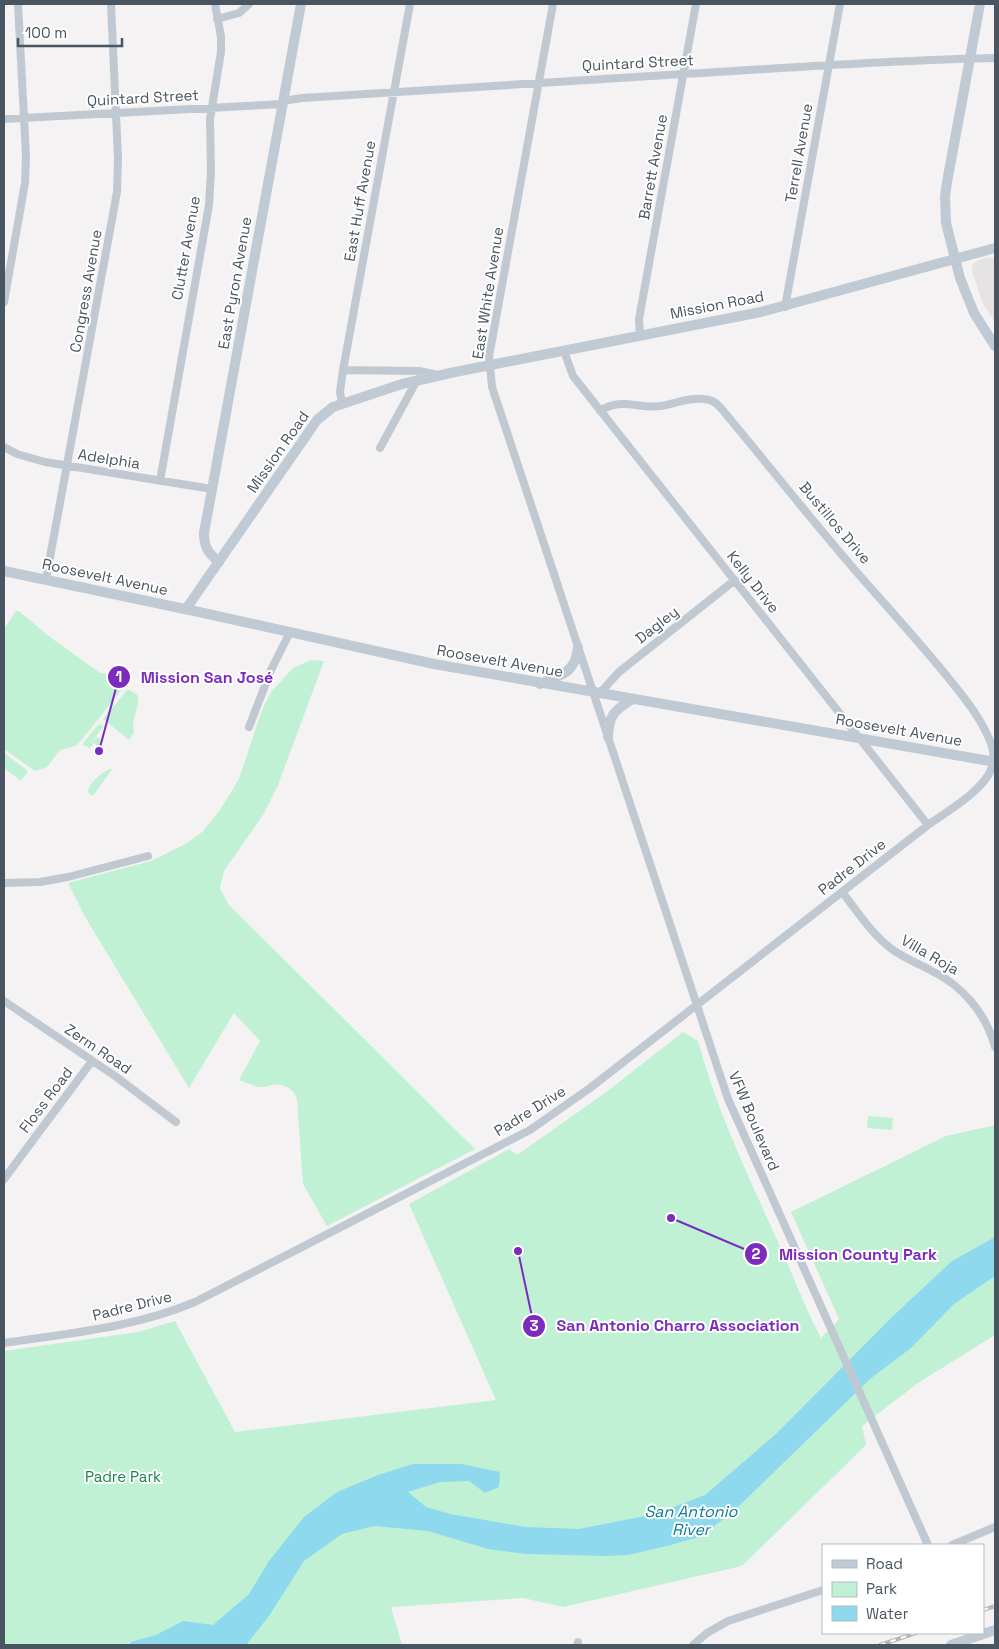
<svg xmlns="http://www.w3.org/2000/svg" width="999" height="1649" viewBox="0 0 999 1649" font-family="'Space Grotesk',sans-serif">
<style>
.education{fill:#e5e3e4}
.green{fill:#c1f1d4}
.water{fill:#8ed9ee}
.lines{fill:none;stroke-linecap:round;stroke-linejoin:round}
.street{stroke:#c0c9d1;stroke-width:8}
.secondary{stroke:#c0cad5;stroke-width:10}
.rail-casing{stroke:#b4b7bc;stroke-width:4}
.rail{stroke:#fff;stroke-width:2;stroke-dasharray:5.5;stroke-linecap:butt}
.labels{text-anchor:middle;stroke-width:4;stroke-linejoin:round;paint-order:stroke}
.street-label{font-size:15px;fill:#495560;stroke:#fff}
.park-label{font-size:15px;fill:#16854f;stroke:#fff}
.water-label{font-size:16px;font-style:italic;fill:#0b7b9a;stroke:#fff}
.leader{fill:none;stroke:#7b2cbf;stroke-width:2}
.callout-dot{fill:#7b2cbf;stroke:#fff;stroke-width:2}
.mark-label{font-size:15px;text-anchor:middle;font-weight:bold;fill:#fff}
.callout-label{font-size:16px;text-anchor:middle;font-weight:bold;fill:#7b2cbf;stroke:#fff;stroke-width:4;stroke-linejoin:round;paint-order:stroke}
</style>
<rect width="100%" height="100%" fill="#f4f2f2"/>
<path class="education" d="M995,257V322L983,304L972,271V264L981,259Z"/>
<path class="green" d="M16,611H19L50,637L100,673L107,674L124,687L79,743L75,746L60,750L47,767L35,771L4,749V629Z
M311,660L324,661L278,785L263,815L224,871L220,888L228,904L475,1149L327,1226L303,1184L297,1099C294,1088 282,1083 271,1085C268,1086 266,1087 263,1087C256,1088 246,1082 239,1080L260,1041L234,1013L189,1088L85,917L68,883L151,861L187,843L202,832L220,810L239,779L262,710L271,692L293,668Z
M127,690H130C130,690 136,694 137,695C142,703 130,720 134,732L129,740L103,719Z
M100,724L103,727L90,744L97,737L103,741L99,747L94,743L89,749L88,747L83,745V743L98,725Z
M4,753L28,771L21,781L4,768Z
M110,769H112L93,796L87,792C91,782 100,773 110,769Z
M683,1032L698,1041C717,1111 749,1178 779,1244C793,1275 805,1308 821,1338L839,1319L791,1212L946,1136L995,1125V1335L918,1383L862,1426L866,1445L742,1566L563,1607L523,1598L391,1607L402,1645H4V1351L138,1332L175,1321L235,1432L496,1400L409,1204L509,1149L517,1155L605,1093Z
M868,1116L893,1118L892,1130L867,1128Z"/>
<path class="water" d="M995,1237V1276L954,1304L911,1348L870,1379L737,1508L702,1536L671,1545L628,1555L607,1556L526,1554L488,1549L428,1531L374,1526L342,1534L304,1561L269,1616L246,1645H130L131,1642L156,1635L183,1621L213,1625L249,1594L269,1561L304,1517L337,1492L378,1475L413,1464H461L500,1472L499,1487L485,1493L469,1481L440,1482L408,1492L426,1507L450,1514L526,1527L579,1529L655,1514L705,1495L777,1433L892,1317L952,1261Z"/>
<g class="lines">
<path class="street" d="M553,4L491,346L489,356L492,387L728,1099L928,1545
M217,19L239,13L249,4
M283,101L302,98C429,90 556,82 683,74C787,68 891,60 995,58
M4,119L283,104
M4,302L25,183L26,156L18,4
M785,307L840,4
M640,336L639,319L696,4
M564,351L573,376L928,825
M343,370L419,371L438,375
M342,403L340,392L343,370L410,4
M4,447L17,454L45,462L212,489
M380,448L417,380
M160,481L209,205L211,171L210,119L221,52V37L215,4
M46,579L117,192L118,159L111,4
M599,694L619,672L735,580
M249,727L271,670L290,632
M4,883L40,882L68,877L148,856
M842,892C858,912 872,935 893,950C906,959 917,963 930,970C962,985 986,1013 995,1047
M4,1001L115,1076L176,1122
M4,1179L92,1061
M4,1343C70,1333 133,1328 195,1302L530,1130L590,1088L928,825C947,811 989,788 993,763C994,755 993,747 990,741C980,716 962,695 946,675C923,647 900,621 876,594C822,534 772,469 720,407C715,402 711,399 703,399C689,397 674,404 661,406C638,409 620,397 600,411
M952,1545L995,1527
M577,1645L578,1642
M693,1645L707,1633L728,1621L823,1590"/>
<path class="secondary" d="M980,4L947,182L945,197L946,223L960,278L974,313L995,346
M219,562C208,553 204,547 204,533L301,4
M4,571L199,612L434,664L995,762
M186,609L317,420L333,407L402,384L455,372L761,312L995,248
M540,684C562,674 575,674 578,647
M608,737C609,716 613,711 631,700
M951,1645L995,1630"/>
<g class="rail-casing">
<path id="rail" d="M983,1610L995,1606
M880,1645L916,1633"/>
</g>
<use href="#rail" class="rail"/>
</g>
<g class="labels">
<g class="street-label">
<text transform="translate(638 63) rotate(-3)" y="5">Quintard Street</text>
<text transform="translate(143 98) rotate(-3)" y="5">Quintard Street</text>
<text transform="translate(799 153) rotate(-80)" y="5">Terrell Avenue</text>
<text transform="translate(653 167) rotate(-80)" y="5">Barrett Avenue</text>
<text transform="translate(360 201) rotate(-80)" y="5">East Huff Avenue</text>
<text transform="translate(186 248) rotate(-80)" y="5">Clutter Avenue</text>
<text transform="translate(235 283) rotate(-80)" y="5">East Pyron Avenue</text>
<text transform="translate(86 291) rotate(-80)" y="5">Congress Avenue</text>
<text transform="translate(488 293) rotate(-81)" y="5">East White Avenue</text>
<text transform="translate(717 305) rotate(-11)" y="5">Mission Road</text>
<text transform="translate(278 452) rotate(-55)" y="5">Mission Road</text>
<text transform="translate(109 459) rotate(9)" y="5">Adelphia</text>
<text transform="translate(835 523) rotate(50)" y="5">Bustillos Drive</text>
<text transform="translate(105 577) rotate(12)" y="5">Roosevelt Avenue</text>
<text transform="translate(753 582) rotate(52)" y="5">Kelly Drive</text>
<text transform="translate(657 625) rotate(-38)" y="5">Dagley</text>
<text transform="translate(500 661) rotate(10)" y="5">Roosevelt Avenue</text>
<text transform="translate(899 730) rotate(10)" y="5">Roosevelt Avenue</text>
<text transform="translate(852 867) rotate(-38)" y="5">Padre Drive</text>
<text transform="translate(930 955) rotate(30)" y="5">Villa Roja</text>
<text transform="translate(98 1049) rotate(34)" y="5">Zerm Road</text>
<text transform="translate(46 1100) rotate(-53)" y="5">Floss Road</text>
<text transform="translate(530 1111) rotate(-32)" y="5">Padre Drive</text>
<text transform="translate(754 1121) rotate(67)" y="5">VFW Boulevard</text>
<text transform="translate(132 1306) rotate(-14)" y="5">Padre Drive</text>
</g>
<g class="park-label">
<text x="123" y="1482">Padre Park</text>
</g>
<g class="water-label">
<text x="691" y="1517">San Antonio<tspan x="691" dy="18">River</tspan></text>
</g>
</g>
<path class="leader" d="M99 751L119 677M671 1218L756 1254M518 1251L534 1326"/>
<g class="callout-dot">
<circle cx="99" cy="751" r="5"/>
<circle cx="671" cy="1218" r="5"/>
<circle cx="518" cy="1251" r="5"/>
<circle cx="119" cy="677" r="12"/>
<circle cx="756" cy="1254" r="12"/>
<circle cx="534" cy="1326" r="12"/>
</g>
<g class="mark-label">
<text x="119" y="682">1</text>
<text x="756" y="1259">2</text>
<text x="534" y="1331">3</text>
</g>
<g class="callout-label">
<text x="207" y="683">Mission San José</text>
<text x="858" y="1260">Mission County Park</text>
<text x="678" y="1331">San Antonio Charro Association</text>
</g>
<rect width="999" height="1649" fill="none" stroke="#495560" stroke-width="10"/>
<rect x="822" y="1544" width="162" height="90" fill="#ffffff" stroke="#b6bbbf"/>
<rect x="832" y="1560" width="25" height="8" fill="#c0cad5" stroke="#b6bbbf"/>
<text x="866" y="1569" font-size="15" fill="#495560">Road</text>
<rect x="832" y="1582" width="25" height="15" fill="#c1f1d4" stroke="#b6bbbf"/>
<text x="866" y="1594" font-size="15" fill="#495560">Park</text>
<rect x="832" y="1606" width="25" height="15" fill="#8ed9ee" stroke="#b6bbbf"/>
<text x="866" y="1619" font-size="15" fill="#495560">Water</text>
<path d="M18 38v8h104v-8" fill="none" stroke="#495560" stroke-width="2.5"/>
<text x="25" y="38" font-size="15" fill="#495560" stroke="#ffffff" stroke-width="4" paint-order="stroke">100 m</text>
</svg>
